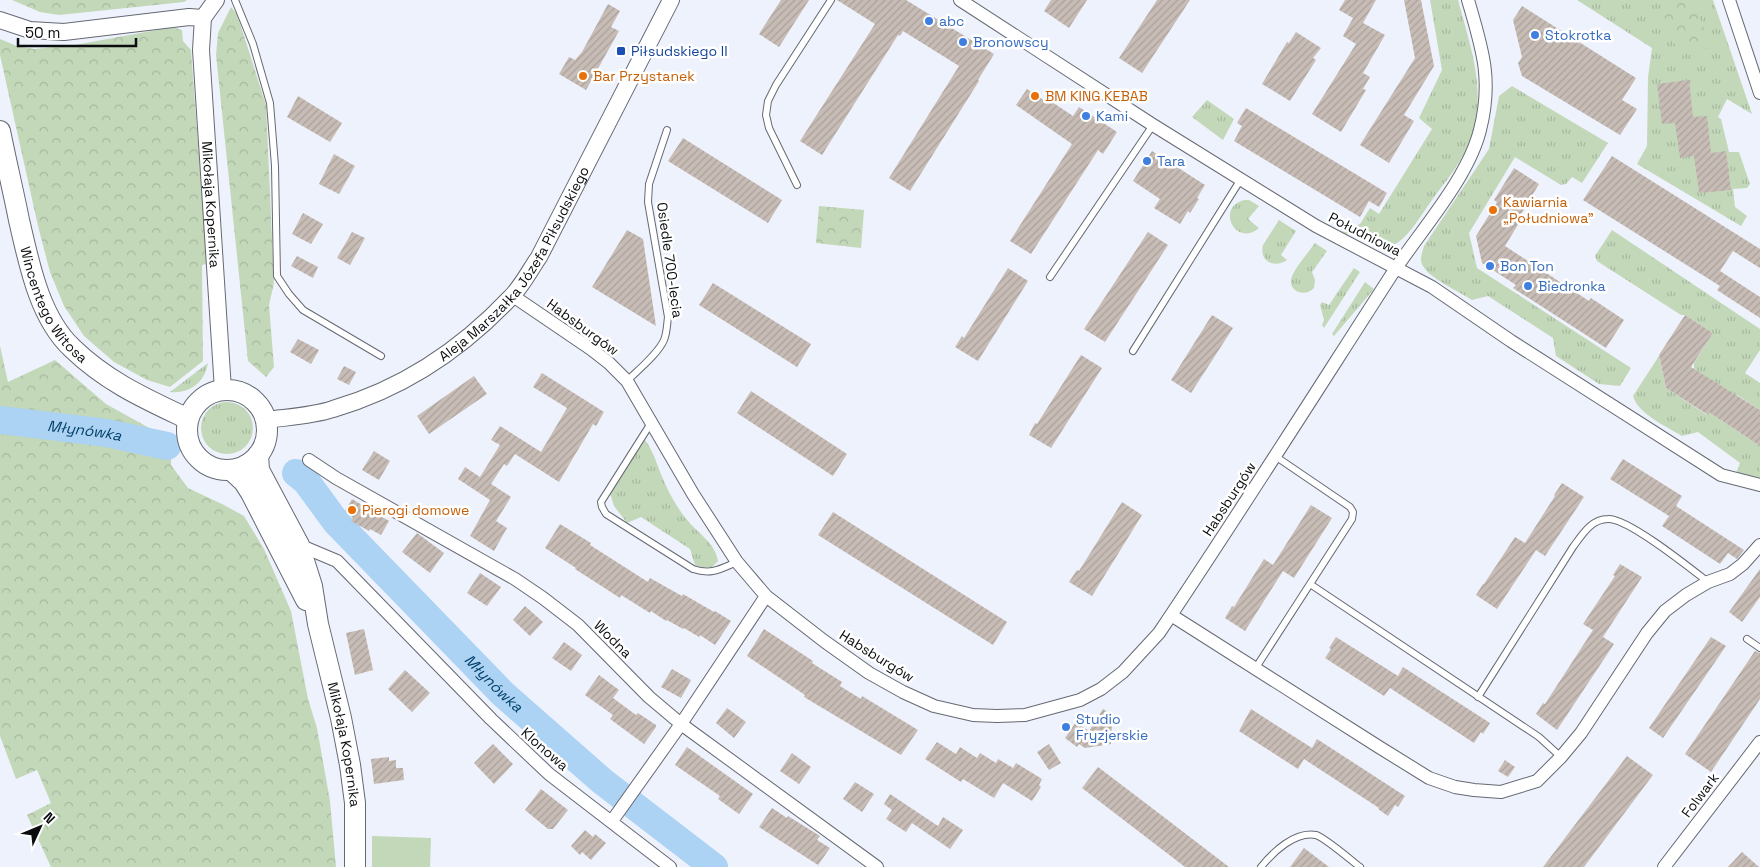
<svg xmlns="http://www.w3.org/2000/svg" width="1760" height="867" viewBox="0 0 1760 867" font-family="'Space Grotesk',sans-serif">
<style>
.grass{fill:url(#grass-tufts)}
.forest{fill:url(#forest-crowns)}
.pitch{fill:#c3d8b9}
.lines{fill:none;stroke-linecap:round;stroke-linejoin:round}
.river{stroke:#acd2f4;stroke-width:28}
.building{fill:url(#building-hatch)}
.service-casing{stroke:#656972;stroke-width:8}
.minor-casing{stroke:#656972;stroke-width:14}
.tertiary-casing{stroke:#656972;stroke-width:18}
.primary-casing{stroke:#656972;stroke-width:22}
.service{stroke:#fff;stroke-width:6}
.minor{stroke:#fff;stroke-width:12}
.tertiary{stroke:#fff;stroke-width:16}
.primary{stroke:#fff;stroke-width:20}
.shop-dot{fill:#3f7fe0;stroke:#fff;stroke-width:2}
.transit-dot{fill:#1a4fb4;stroke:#fff;stroke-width:2}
.food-dot{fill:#e8710a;stroke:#fff;stroke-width:2}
.labels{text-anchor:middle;stroke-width:5;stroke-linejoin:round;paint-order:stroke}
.shop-label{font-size:14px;fill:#366cbe;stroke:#fff;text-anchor:start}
.transit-label{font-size:14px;fill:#164399;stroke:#fff;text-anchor:start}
.food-label{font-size:14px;fill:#c56008;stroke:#fff;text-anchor:start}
.street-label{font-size:14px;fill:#0b0c0f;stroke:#fff}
.water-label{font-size:15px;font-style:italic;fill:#003f68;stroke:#fff}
</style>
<defs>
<pattern id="grass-tufts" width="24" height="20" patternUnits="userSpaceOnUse" patternTransform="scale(1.25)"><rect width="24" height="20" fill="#c3d8b9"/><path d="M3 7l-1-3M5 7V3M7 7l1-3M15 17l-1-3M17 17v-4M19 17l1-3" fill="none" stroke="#a6b89e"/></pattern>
<pattern id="forest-crowns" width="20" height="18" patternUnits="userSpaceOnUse" patternTransform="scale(1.25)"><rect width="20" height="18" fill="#c3d8b9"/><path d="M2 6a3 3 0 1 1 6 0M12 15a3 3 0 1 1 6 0" fill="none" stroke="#a6b89e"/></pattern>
<pattern id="building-hatch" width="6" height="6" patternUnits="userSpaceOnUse" patternTransform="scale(1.25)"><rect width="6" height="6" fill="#c8bdb6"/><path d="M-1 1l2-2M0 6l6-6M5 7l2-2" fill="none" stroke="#aaa19b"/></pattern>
</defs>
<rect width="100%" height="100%" fill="#eef2fd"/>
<path class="grass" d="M1430,0H1458C1473,56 1492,104 1461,159C1452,175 1440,188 1430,203C1418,219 1408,240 1389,247L1341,232L1360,224L1370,208L1379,214L1432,129L1419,118L1442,70Z
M1577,0H1713L1752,114L1727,99L1718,117L1721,119L1729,152H1739L1750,184L1747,188L1733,189L1735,207L1747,216L1741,226L1637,164L1647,146L1648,77L1652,48Z
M1512,86L1608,143L1582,183L1572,177L1566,184L1561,185L1515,157L1469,233L1477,268L1631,368L1620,386L1599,384L1556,356L1553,338L1488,296L1472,300C1460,292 1429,278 1423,266C1419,260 1422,253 1424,246L1489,149L1499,96Z
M1207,100L1234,119L1223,140L1192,117Z
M1244,200H1249L1259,206L1248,219L1259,228C1236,248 1215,208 1244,200Z
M1279,220L1296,231L1281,255L1287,260C1274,269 1259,261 1263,245Z
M1612,230L1760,329V350L1745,373L1760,383V410L1737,395L1721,420L1760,446V478L1736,473L1740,463L1698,432L1682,436C1666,426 1638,414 1633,396L1659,356L1666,388L1707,415L1724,389L1694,369V363L1713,333L1685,315H1681L1597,261L1595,256Z
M1315,243L1327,251L1312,272L1315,280L1314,288C1305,298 1286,291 1292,276C1297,265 1308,253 1315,243Z
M1354,268L1360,272L1324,328L1322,325L1324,320L1320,305L1322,302L1329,305Z
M1365,282L1374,289L1334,336L1332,334Z
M208,363C205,382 190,394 170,392Z
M201 428a26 26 0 1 1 52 0a26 26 0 1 1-52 0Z
M645,440C654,452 657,465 663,479C669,493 678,510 689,522C700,535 715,543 718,561L712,567H701L695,565L690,549L641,517L627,523L614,506L610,493L642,443Z"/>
<path class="forest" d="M12,0H187L184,2L59,15L40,12Z
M1668,0H1693L1712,49L1675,45L1659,3Z
M231,7L237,14L266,105L274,283L269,305L274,367L266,377L248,361L216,55L218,33Z
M173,27L182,30L183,41L191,50L207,264L202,265L203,361L170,387L147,380L114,362L84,336L64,306L50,272L38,226L0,55V39L17,46L34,49L75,45Z
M819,206L864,210L861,248L816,243Z
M0,346L8,382L55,360L106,404L171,440V465L188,488L224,505L244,516L264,549L291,611L308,699L317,728L330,801L336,867H51L27,815L51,803L37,770L16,779L0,736Z"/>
<path class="pitch" d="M372,836L431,838L430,867H372Z"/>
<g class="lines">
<g class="river">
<path id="s1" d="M0,420L107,433L167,446"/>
<path id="s2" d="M296,473L306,481L336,522L503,694L602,781L714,867"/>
</g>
</g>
<path class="building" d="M781,0H809L779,47L759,34Z
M837,0H906L994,54L978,80L979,81L910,191L889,178L959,66L903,31L900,36L898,35L822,155L800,141L875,24Z
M1051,0H1087L1069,28L1044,11Z
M1157,0H1190L1142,73L1119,58Z
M1345,0H1376L1363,23L1385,35L1363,73L1370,77L1363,89L1366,90L1341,132L1312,114L1356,44L1343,36L1353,18L1339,10Z
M1404,0H1421L1434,66L1404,115L1414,121L1389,163L1360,145L1415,58Z
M608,4L620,11L611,27L619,31L586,90L559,74L569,57L575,60L582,52Z
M1522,6L1636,78L1622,100L1637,109L1620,135L1522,76L1518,63L1522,57L1513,20Z
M1296,32L1321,48L1313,58L1316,60L1290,101L1262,84L1287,42L1289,43Z
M1689,80L1693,117L1707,116L1711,153L1726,151L1731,190L1699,193L1694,156L1680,158L1675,123L1662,124L1657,84Z
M1027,89L1048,103L1049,100L1073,116L1079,107L1117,132L1103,154L1098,150L1031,254L1010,241L1072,144L1016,105Z
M298,96L342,123L330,142L287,117Z
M1246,108L1387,193L1379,207L1369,201L1360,217L1234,141L1242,126L1237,123Z
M683,138L782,200L768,223L668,161Z
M1152,151L1205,185L1197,198L1199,199L1190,213L1188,211L1180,224L1154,208L1160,199L1133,181Z
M334,154L355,166L339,194L319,184Z
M1612,156L1760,249V268L1733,251L1720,271L1760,297V318L1717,290L1720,286L1583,200Z
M1514,168L1539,184L1520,216L1522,218L1505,246L1589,301L1591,298L1624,320L1606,348L1513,288L1516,285L1482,263L1476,236L1497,202L1494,200Z
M303,213L323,224L311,244L292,234Z
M627,230L643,239L656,326L592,287Z
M352,232L365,238L350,265L337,258Z
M1148,232L1168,245L1105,342L1084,329Z
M297,256L318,267L313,278L291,266Z
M1008,268L1028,281L978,361L955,347L962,336L964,338Z
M713,283L811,344L797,367L699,305Z
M1212,315L1233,328L1191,393L1171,380Z
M1685,315L1713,333L1691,367L1760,410V446L1709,412L1708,415L1666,388L1659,355Z
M298,339L319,350L311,364L290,352Z
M1081,355L1102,368L1051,448L1029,435L1035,423L1037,424Z
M344,366L356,372L349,385L337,379Z
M542,373L604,412L596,426L593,424L559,482L515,454L507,466L504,464L491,484L511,497L496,521L507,528L494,551L470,536L490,500L458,479L465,467L480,477L500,445L491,440L500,426L541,452L567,408L533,387Z
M474,376L487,394L429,434L417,416Z
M751,391L847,454L833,476L737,413Z
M374,451L390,461L379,480L362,470Z
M1623,459L1682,496L1676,506L1744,550L1737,559L1728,553L1720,564L1662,526L1669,516L1610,479Z
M1562,483L1584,497L1545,556L1536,550L1497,609L1476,595L1483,584H1484L1515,537L1525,543L1555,496L1554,495Z
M352,499L389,521L381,535L370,529L369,531L351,521L353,518L345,511Z
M1122,502L1142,515L1092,596L1069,582L1077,570L1079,571Z
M1311,505L1332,518L1294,578L1283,571L1245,631L1225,618L1232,606L1234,607L1264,559L1273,565Z
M833,512L1007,622L993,645L818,535Z
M560,524L591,543L590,545L648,582L650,578L682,596L683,594L714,612L715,611L731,621L715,645L700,635L699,637L684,628L683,629L667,620L666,621L651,611L650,613L621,595L620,598L575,569L576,568L545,548Z
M417,533L444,553L430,573L402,552Z
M1620,564L1642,577L1603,637L1614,644L1557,730L1536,714L1543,703L1545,704L1593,630L1583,624L1615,576L1613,575Z
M1760,569V597L1742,622L1729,612Z
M480,573L501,587L487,606L467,593Z
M525,606L543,622L530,636L513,620Z
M364,629L373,670L355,675L346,633Z
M764,629L813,661L812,663L842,682L840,686L861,699L862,696L918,730L901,755L804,697L805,695L747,656Z
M1336,637L1398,676L1403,667L1490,723L1483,734L1481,732L1474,743L1390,688L1384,696L1325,658L1331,649L1329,648Z
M1711,637L1726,646L1663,738L1649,728Z
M564,642L582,655L571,671L552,658Z
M1755,651L1760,653V699L1711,772L1685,754Z
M672,669L691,680L681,698L661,687Z
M405,670L430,693L412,712L388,689Z
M599,675L619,690L613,698L636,715L638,713L656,725V727L644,744L610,719L613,715L585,695Z
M727,708L746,722L734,738L716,723Z
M1103,709L1117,718L1112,725L1111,744L1085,748L1079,744L1077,747L1065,738L1076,722L1089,731Z
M1251,709L1312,748L1317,739L1405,796L1398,807L1395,805L1388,816L1378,809L1379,808L1304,759L1298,769L1239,731Z
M937,742L956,754L960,747L977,758L980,753L996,763L998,759L1013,768L1016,763L1042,779L1039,785L1041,787L1032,801L1003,783L994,798L963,779L961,782L925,759Z
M493,744L513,764L494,784L474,763Z
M1049,744L1061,763L1049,770L1037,752Z
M687,747L753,794L739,814L718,799L720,796L675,765Z
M792,753L811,767L799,784L780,771Z
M1627,756L1653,775L1584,867H1543Z
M389,757V761L396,760V768H403L404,780L374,784L371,759Z
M1505,760L1515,767L1508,777L1498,771Z
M1098,767L1152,808L1229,867H1185L1082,788Z
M855,782L874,794L862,812L843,799Z
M541,789L568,810L553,829H548L525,810Z
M890,794L938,826L943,817L963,830L950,849L912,823L906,832L886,819L892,810L884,804Z
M772,808L787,818L788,816L820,836L817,840L830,848L818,865L759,827Z
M585,830L593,837L595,834L606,843L591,860L582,852L580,855L571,846Z
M1304,848L1329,867H1290Z
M1742,852L1759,867H1728Z"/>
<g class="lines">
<g class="service-casing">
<path id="service" d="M235,0L253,44L270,103L275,166L277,276L289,294L303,310L381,356
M797,185L769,128L766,115L768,101L776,85L831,0
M1050,277L1153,125
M1133,351L1241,179
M627,381C638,370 658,354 664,340C667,333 667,324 668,317L648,202L649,184L667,130
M651,423L601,502L602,507L606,514L693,569C712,575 720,569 737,562
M1310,584L1539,737L1561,757
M1747,639L1760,648
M1255,669L1352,519L1353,512L1350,507L1275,456
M1478,697L1573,547C1582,535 1591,519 1608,519C1628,518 1690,568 1708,582
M1261,867C1273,852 1295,831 1316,835C1324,837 1352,861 1360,867"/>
</g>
<g class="minor-casing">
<path id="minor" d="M960,0L1153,125L1316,226L1432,287L1511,341L1721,475L1760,485
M1729,0L1760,93
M513,296L591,349L609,363L627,381L693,494L737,562L766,596L824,641L869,673L903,692L934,706L973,715L997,716L1025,715L1080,700L1101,689L1123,672L1159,633C1239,514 1316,392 1394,271C1422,229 1468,178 1480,130C1493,79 1482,48 1468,0
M309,460L336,478L515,579L543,598L578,625L649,697L681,724L877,867
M299,545L337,561L491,719L549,774L670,867
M1171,615L1379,747L1429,778L1455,787L1474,790L1501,792L1537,781L1561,757L1581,733L1647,633L1665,611L1686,595L1708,582L1730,574L1743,564L1760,545
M612,821L681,724L766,596
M1664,867L1760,742"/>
</g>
<g class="tertiary-casing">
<g id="tertiary">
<path id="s3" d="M216,0L203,18L201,50L223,390"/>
<path d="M0,20L30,30L64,32L189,17L203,18"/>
<path id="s4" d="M266,420C288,417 312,416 333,409C402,389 462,349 511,297C522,286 530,270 539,257L671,0"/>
</g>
</g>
<g class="primary-casing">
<g id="primary">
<path id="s5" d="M0,131C6,161 13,190 19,220C29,263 39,317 72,348C107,382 146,399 188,419"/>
<circle cx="227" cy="430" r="40"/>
<path id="s6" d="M258,455L259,470L299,545L312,586L318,624L341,718L350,765L355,803V867"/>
<path d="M231,470L244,482L251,493L306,600"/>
</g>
</g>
<use href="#service" class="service"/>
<use href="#minor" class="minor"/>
<use href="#tertiary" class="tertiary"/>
<use href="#primary" class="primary"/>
</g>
<g class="shop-dot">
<circle cx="929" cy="21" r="5"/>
<circle cx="1535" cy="35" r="5"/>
<circle cx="963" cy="42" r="5"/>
<circle cx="1086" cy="116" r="5"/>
<circle cx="1147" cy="161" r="5"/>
<circle cx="1490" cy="266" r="5"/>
<circle cx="1528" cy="286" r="5"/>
<circle cx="1066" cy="727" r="5"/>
</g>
<rect class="transit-dot" x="616" y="46" width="10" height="10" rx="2.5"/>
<g class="food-dot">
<circle cx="583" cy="76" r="5"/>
<circle cx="1035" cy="96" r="5"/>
<circle cx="1493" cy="210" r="5"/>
<circle cx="352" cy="510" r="5"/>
</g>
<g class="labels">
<g class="shop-label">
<text x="939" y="26">abc</text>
<text x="1545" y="40">Stokrotka</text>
<text x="973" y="47">Bronowscy</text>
<text x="1096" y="121">Kami</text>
<text x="1157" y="166">Tara</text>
<text x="1500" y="271">Bon Ton</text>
<text x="1538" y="291">Biedronka</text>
<text x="1076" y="724">Studio<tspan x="1076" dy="16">Fryzjerskie</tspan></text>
</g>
<g class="transit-label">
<text x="631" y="56">Piłsudskiego II</text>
</g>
<g class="food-label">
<text x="593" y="81">Bar Przystanek</text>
<text x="1045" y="101">BM KING KEBAB</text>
<text x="1503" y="207">Kawiarnia<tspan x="1503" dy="16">„Południowa”</tspan></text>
<text x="362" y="515">Pierogi domowe</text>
</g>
<g class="street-label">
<text dy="5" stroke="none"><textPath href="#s3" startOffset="209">Mikołaja Kopernika</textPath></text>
<text transform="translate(1365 234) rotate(27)" y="5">Południowa</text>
<text transform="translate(670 260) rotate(82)" y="5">Osiedle 700-lecia</text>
<text dy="5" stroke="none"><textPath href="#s4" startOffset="309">Aleja Marszałka Józefa Piłsudskiego</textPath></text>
<text dy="5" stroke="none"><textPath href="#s5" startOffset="184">Wincentego Witosa</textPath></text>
<text transform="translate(583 327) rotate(36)" y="5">Habsburgów</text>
<text transform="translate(1229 499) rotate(-57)" y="5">Habsburgów</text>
<text transform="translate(613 639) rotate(45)" y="5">Wodna</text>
<text transform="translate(877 656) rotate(32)" y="5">Habsburgów</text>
<text dy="5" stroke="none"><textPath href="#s6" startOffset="305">Mikołaja Kopernika</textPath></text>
<text transform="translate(545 749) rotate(41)" y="5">Klonowa</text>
<text transform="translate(1700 795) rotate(-53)" y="5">Folwark</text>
</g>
<g class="water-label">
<text dy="5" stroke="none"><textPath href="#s1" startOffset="85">Młynówka</textPath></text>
<text dy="5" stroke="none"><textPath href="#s2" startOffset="289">Młynówka</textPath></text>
</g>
</g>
<g transform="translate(40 827) rotate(46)" stroke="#ffffff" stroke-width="4" paint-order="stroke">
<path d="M0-4L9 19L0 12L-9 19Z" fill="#0b0c0f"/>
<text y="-8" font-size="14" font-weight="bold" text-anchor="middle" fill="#0b0c0f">N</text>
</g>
<path d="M18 38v8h118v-8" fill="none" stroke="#0b0c0f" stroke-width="2.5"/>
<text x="25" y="38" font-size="15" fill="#0b0c0f" stroke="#ffffff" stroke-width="4" paint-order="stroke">50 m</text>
</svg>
